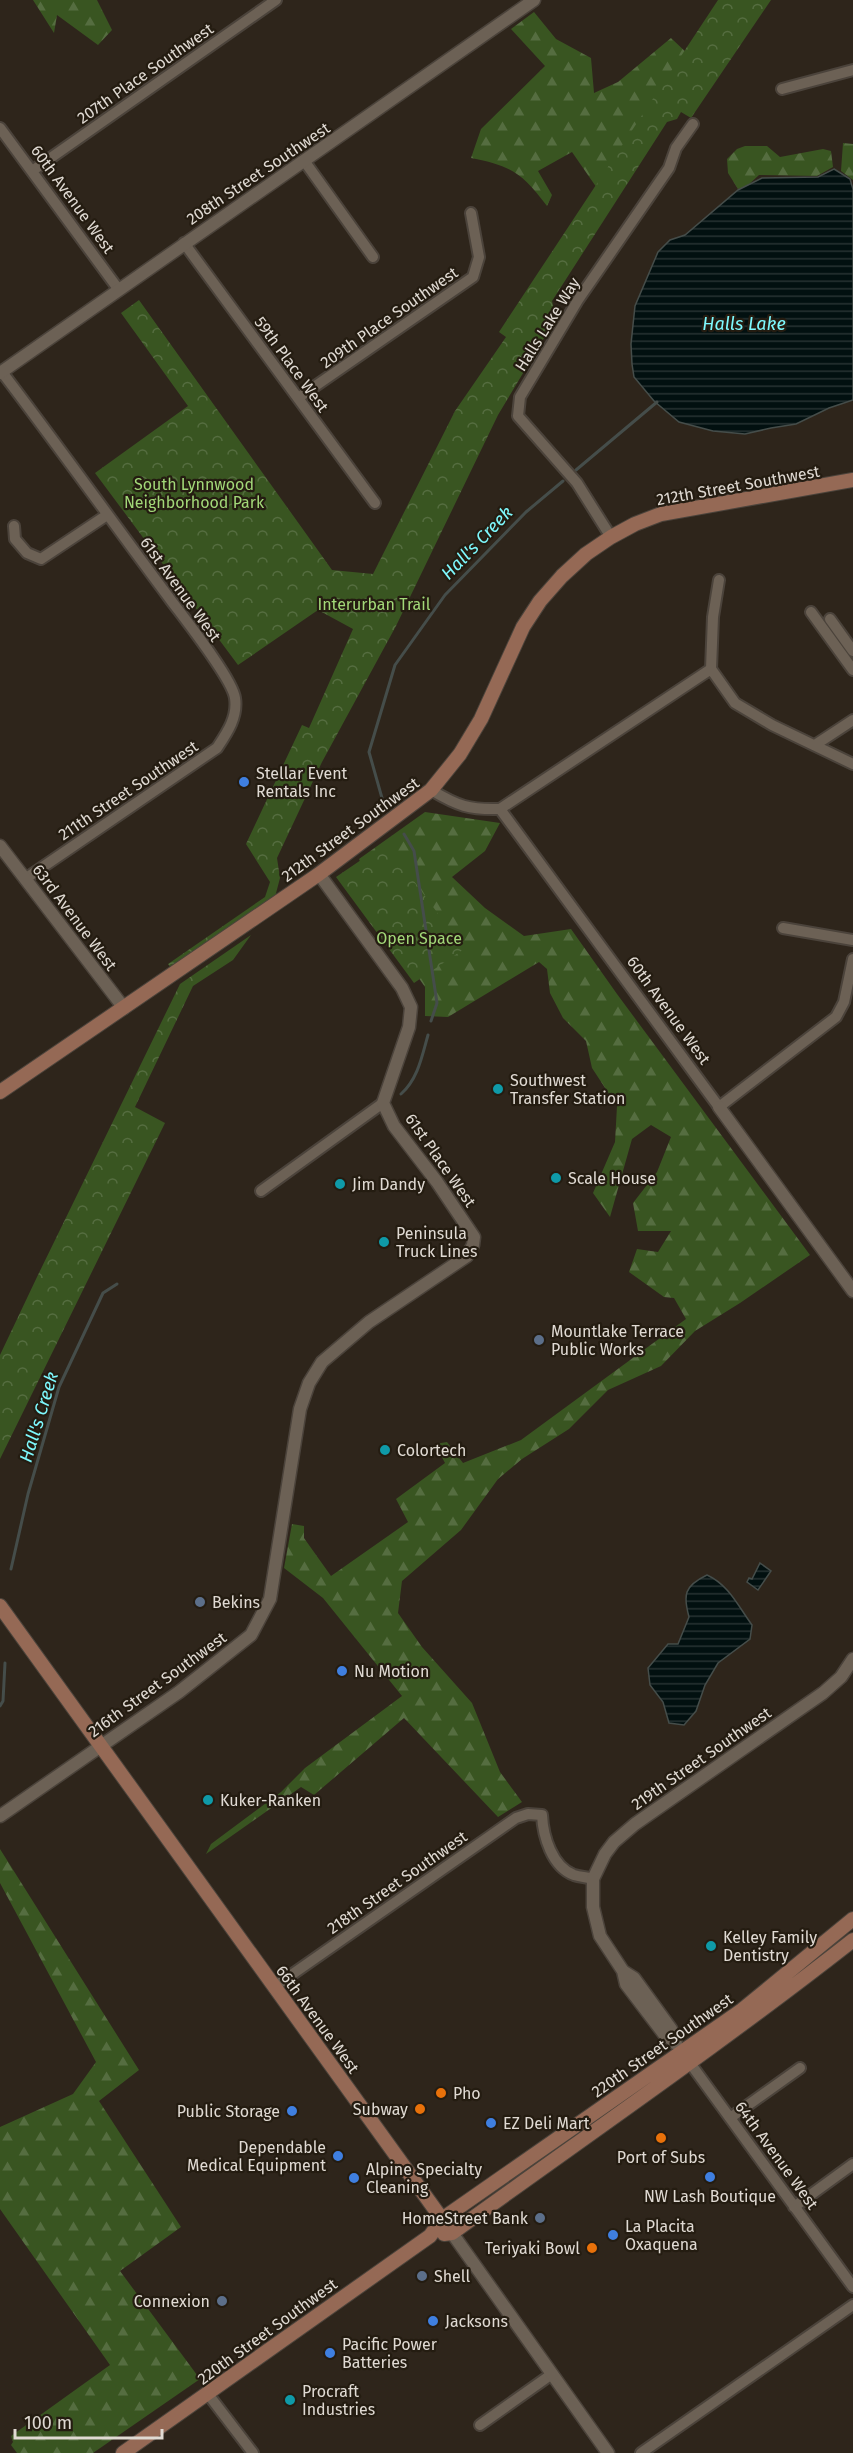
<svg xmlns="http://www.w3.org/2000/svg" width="853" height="2453" viewBox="0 0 853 2453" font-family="'Fira Sans',sans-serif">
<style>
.forest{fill:url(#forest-firs)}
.park{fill:url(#park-crowns)}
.water{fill:url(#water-rules);stroke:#454d4a;stroke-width:1.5}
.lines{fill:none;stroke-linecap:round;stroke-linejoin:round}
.stream{stroke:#454d4a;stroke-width:3}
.minor-casing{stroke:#4b433b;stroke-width:14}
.tertiary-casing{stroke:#4b433b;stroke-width:15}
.secondary-casing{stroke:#4b433b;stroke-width:16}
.minor{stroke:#6c6155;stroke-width:10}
.tertiary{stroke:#6c6155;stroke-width:12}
.secondary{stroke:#956955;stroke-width:14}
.shop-dot{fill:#3f7fe0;stroke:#241c11;stroke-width:2}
.culture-dot{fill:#0f9aa8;stroke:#241c11;stroke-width:2}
.service-dot{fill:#5c6f8a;stroke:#241c11;stroke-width:2}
.food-dot{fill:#e8710a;stroke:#241c11;stroke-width:2}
.labels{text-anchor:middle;stroke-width:4.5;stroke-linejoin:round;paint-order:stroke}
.street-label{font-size:16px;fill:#e0dad3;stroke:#241c11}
.park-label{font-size:16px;fill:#a2d878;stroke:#241c11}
.poi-label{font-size:16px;fill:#e0dad3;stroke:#241c11;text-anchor:start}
.water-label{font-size:18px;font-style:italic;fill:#7ef9fe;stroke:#241c11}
</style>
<defs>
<pattern id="forest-firs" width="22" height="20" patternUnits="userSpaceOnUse" patternTransform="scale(1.5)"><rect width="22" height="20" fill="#395521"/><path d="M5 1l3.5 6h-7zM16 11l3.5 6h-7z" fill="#556d40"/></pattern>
<pattern id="park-crowns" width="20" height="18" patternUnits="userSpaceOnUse" patternTransform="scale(1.5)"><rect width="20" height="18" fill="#395521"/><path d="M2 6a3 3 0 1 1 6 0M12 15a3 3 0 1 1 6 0" fill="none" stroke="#556d40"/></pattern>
<pattern id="water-rules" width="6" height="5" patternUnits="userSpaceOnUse" patternTransform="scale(1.5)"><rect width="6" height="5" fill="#021010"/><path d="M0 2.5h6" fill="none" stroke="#273232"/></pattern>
</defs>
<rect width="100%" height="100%" fill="#2e251b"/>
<path class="forest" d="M33,0H97L112,30L98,45L57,15L54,33Z
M534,12L556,39L591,58L594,93L618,82L671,38L690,56L599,191L572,152L538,171L552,195L547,206C522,173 512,166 471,158L481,129L545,66L511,29Z
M843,143L853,144V180L841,171Z
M745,146H767L780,157L823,149L831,151L833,167L817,176L759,175L746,187L738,189L728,173L727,159L737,149Z
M425,812L500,823L485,851L452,877L485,908L524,936L571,929L617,994L810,1255L740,1303L695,1331L661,1366L608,1390L569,1429L522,1459L498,1479L461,1530L402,1581L398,1613L422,1647L472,1703L500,1772L522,1802L498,1817L404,1718L314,1795L301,1787L206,1854L211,1844L281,1792L305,1768L402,1696L323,1598L284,1568L292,1524L304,1526V1538L331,1576L408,1522L396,1499L445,1463L435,1444L447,1442L463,1463L521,1440L686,1319L674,1298L664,1297L629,1272L637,1249L658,1252L671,1231H638L633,1203L657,1172L671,1137L651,1125L632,1139L610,1217L593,1193L615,1142L617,1106L592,1068L586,1041L563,1018L550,993L547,969L539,962L448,1017L425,1016V987L391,938L359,859Z
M0,1849L139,2070L99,2101L181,2227L120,2271L200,2379L93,2453H17L11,2445L13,2442L11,2436L110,2365L0,2209V2127L73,2094L96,2062L0,1883Z"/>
<path class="park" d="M718,0H771L691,118L681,112L677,119L667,122L552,301L556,318L498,415L396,626L322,762L277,858L280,878L275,897L171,968L168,964L265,897L270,882L246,844L302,725L309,728L353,629L318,610L238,665L95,473L188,406L121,313L139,300L332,570L373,574L455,411L506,337L499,332Z
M386,843L464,949L414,983L336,877Z
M251,935L233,960L193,986L135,1107L165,1123L0,1459V1355L37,1277L180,984Z"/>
<path class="water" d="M834,169L850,179L853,189V400L829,408L796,424L771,428L745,434L713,431L679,422L654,401L634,377L632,364L631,344L635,306L658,252L670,240L685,235L738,190L762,178L818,177Z
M760,1563L771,1571L758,1590L747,1582L749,1578L752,1579Z
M707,1575C729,1585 738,1606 752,1625L750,1639L718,1663L705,1685L696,1711L684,1725L669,1723L663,1702L650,1685L648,1668L668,1644H678L689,1617C683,1595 684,1586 707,1575Z"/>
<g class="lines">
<path class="stream" d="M576,470L657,402
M382,798L369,752L395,665L445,595L526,512L563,481
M404,834L414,851L437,1003L431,1021
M401,1094C418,1079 422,1056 428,1035
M11,1569L28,1494L59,1387L103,1293L117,1284
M0,1706L3,1701L5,1663"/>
<g class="minor-casing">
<path id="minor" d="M782,89L853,70
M0,128L119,290
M305,162L373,257
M32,171L276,0
M184,243L375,503
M2,372C59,447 114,524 170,599C184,618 232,678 235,698C238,717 227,733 217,748L25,879
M298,398L473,277L479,257L471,213
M14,526L15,539L27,553L41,559L107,515
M611,537L577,483L518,416L520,397L578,300L669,168L676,148L693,124
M719,580L713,617L711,669L735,703L772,725L853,764
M811,612L853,670
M830,619L853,651
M815,745L853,720
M431,790C458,806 469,810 500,809L719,1107L836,1017L844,1002L853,959
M500,809L711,669
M783,928L853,940
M261,1191L383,1103
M274,1987L516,1818L528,1814L542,1815C543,1836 552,1867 574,1875C580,1877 587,1877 593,1879
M690,2063L853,2287
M730,2118L800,2068
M794,2207L853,2164
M208,2394L253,2453
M480,2425L552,2374
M641,2453L853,2305"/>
</g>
<g class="tertiary-casing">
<path id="tertiary" d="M0,373L534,0
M0,846L124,1008
M719,1107L853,1291
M0,1816L179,1692L251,1635L270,1599L300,1409L309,1383L322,1362L369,1322L467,1256L473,1245L474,1237L437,1182L394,1126L383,1103L409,1027L411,1007L402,988L319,874
M623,1971L634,1978L671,2029L676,2044
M674,2041L664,2034L626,1984L623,1971L600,1936L593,1907V1879L605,1854L614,1842L635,1824L823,1693L841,1677L853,1659
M452,2233L608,2453"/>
</g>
<g class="secondary-casing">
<path id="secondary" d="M0,1092L319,874L431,790L460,754L481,719L523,627L540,601L562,576L586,554L611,537L635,524L661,514L853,480
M0,1606L452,2233
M444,2234L452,2233C586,2136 723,2042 853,1940
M123,2453L430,2236L442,2219L742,2010L853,1919"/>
</g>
<use href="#minor" class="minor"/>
<use href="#tertiary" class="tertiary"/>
<use href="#secondary" class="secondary"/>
</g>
<g class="shop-dot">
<circle cx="244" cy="782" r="6"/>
<circle cx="342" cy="1671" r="6"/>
<circle cx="292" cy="2111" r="6"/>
<circle cx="491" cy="2123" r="6"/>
<circle cx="338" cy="2156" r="6"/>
<circle cx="710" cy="2177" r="6"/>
<circle cx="354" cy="2178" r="6"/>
<circle cx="613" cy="2235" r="6"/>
<circle cx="433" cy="2321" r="6"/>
<circle cx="330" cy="2353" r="6"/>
</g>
<g class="culture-dot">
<circle cx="498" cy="1089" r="6"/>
<circle cx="556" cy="1178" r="6"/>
<circle cx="340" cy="1184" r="6"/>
<circle cx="384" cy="1242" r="6"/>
<circle cx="385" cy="1450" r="6"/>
<circle cx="208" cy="1800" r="6"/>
<circle cx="711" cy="1946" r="6"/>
<circle cx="290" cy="2400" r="6"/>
</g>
<g class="service-dot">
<circle cx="539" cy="1340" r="6"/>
<circle cx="200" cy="1602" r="6"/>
<circle cx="540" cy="2218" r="6"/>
<circle cx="422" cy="2276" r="6"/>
<circle cx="222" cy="2301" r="6"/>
</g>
<g class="food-dot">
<circle cx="441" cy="2093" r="6"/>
<circle cx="420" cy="2109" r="6"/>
<circle cx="661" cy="2138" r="6"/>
<circle cx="592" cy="2248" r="6"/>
</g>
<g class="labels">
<g class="street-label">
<text transform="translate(145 73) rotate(-35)" y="6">207th Place Southwest</text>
<text transform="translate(258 173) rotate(-34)" y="6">208th Street Southwest</text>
<text transform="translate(73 199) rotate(54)" y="6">60th Avenue West</text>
<text transform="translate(389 317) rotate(-35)" y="6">209th Place Southwest</text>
<text transform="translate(547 324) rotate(-58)" y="6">Halls Lake Way</text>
<text transform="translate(292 364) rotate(54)" y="6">59th Place West</text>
<text transform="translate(738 485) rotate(-10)" y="6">212th Street Southwest</text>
<text transform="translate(181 589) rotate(54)" y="6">61st Avenue West</text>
<text transform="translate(128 790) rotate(-34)" y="6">211th Street Southwest</text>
<text transform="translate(350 829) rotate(-36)" y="6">212th Street Southwest</text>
<text transform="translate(75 917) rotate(53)" y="6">63rd Avenue West</text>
<text transform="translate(669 1010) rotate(54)" y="6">60th Avenue West</text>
<text transform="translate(441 1160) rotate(55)" y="6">61st Place West</text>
<text transform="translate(157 1684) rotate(-36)" y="6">216th Street Southwest</text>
<text transform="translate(701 1758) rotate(-35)" y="6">219th Street Southwest</text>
<text transform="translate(397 1882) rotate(-35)" y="6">218th Street Southwest</text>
<text transform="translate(318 2019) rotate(54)" y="6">66th Avenue West</text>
<text transform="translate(662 2045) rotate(-35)" y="6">220th Street Southwest</text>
<text transform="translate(777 2155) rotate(54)" y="6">64th Avenue West</text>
<text transform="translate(267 2331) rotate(-36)" y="6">220th Street Southwest</text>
</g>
<g class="park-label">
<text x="194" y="490">South Lynnwood<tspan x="194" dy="18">Neighborhood Park</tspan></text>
<text x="374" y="610">Interurban Trail</text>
<text x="419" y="944">Open Space</text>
</g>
<g class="poi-label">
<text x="256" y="779">Stellar Event<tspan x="256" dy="18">Rentals Inc</tspan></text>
<text x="510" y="1086">Southwest<tspan x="510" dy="18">Transfer Station</tspan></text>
<text x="568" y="1184">Scale House</text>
<text x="352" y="1190">Jim Dandy</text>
<text x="396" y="1239">Peninsula<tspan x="396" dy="18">Truck Lines</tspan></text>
<text x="551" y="1337">Mountlake Terrace<tspan x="551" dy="18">Public Works</tspan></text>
<text x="397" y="1456">Colortech</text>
<text x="212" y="1608">Bekins</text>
<text x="354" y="1677">Nu Motion</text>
<text x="220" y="1806">Kuker-Ranken</text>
<text x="723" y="1943">Kelley Family<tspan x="723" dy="18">Dentistry</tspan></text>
<text x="453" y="2099">Pho</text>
<text x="408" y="2115" text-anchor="end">Subway</text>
<text x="280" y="2117" text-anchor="end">Public Storage</text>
<text x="503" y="2129">EZ Deli Mart</text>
<text x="326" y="2153" text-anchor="end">Dependable<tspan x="326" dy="18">Medical Equipment</tspan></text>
<text x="661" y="2163" text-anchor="middle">Port of Subs</text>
<text x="366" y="2175">Alpine Specialty<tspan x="366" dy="18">Cleaning</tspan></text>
<text x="710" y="2202" text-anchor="middle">NW Lash Boutique</text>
<text x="528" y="2224" text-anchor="end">HomeStreet Bank</text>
<text x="625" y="2232">La Placita<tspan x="625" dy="18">Oxaquena</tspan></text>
<text x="580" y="2254" text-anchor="end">Teriyaki Bowl</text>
<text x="434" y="2282">Shell</text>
<text x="210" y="2307" text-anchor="end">Connexion</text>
<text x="445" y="2327">Jacksons</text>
<text x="342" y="2350">Pacific Power<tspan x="342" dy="18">Batteries</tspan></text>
<text x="302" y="2397">Procraft<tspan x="302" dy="18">Industries</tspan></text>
</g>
<g class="water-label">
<text x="744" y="330">Halls Lake</text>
<text transform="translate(477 543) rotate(-46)" y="6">Hall's Creek</text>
<text transform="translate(39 1417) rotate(-73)" y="6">Hall's Creek</text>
</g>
</g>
<path d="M15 2429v9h147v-9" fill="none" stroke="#e0dad3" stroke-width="3"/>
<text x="24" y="2429" font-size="18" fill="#e0dad3" stroke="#241c11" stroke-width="4.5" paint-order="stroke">100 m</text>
</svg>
